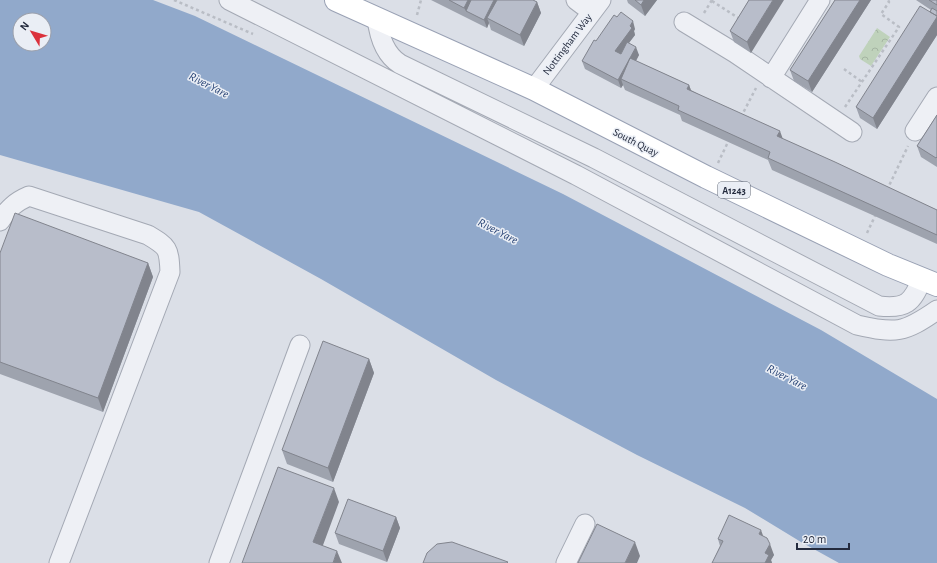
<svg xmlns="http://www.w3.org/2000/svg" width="937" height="563" viewBox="0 0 937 563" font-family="'Alegreya Sans',sans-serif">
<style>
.park{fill:url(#park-crowns)}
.water{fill:#91a9cb;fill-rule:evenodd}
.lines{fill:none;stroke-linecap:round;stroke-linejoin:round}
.minor-casing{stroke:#a4a9b4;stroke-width:21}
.major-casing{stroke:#99a1b4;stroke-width:24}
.path{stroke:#b9bdc5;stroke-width:2.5;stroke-dasharray:3 3;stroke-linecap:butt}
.minor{stroke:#eef0f5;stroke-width:19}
.major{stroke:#fff;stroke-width:22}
.wall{fill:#9ea3ae}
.shaded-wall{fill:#81848d}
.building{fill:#b8bdca;stroke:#81848d}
.labels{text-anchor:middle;stroke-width:3;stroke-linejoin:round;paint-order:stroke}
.shield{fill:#eaeef5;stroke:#5f6675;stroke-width:1}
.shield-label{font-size:10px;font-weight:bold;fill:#242b3e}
.street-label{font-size:11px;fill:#242b3e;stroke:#eaeef5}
.water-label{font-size:12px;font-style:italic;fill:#2a4576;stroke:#eaeef5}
</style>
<defs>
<pattern id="park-crowns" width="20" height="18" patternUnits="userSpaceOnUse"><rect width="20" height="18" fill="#bfd2bb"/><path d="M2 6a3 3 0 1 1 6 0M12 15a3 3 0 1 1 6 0" fill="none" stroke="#a4b4a2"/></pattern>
</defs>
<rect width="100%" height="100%" fill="#dbdfe7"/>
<path class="park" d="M877,28L890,37L871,66L860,59L859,56Z"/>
<path class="water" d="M0,0H153L195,16L563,194L821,330L937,399V563H839L801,542L745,508L637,455L496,380L321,279L199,212L0,155ZM20,20H44V44H20Z"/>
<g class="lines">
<g class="minor-casing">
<path id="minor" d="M229,0L576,175L857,325C896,334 904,333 937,310
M576,0L592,12
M377,18C379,36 384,54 400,64L594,158L879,306C906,309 912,303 922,279
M684,22L735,53L852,132
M771,78L820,0
M534,89L601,0
M915,131L937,97
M0,221C8,209 15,202 29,196L148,235C168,247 169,248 170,272L59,563
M219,563L300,345
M566,563L585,524"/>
</g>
<g class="major-casing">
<path id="major" d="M336,0L534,89L706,177L888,265L937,285"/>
</g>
<path class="path" d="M174,0L253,34
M712,1L740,19
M704,13L712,0
M417,15L421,0
M844,69L862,82
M845,107L899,27L881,14L889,2L888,0
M741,117L756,88
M718,163L728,142
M887,190L908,146
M867,233L875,216"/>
<use href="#minor" class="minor"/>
<use href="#major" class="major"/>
</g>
<path class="wall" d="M431,0H533L537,2L541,13L524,46L491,30L489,23L487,28Z
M627,0H657L645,16L628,3Z
M749,0L751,53L734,42L730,31Z
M835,0H871L812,92L794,81L790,70Z
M916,0H937V35L877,129L860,118L856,107L931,10Z
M635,29L634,31L635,35L629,43L639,55L636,61L689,85L691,90L783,139L937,210V244L772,170L768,160L682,121L680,115L625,90L623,85L621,88L585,69L582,61L596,41Z
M937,115V167L921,157L917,146Z
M0,253L148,263L153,277L103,412L0,374Z
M369,359L374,373L333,482L287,464L282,450Z
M396,517L400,528L387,562L339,544L335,533Z
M763,537L774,555L771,560L772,563H712L720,546L718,539Z"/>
<path class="shaded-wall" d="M468,0H478L466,11L464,8Z
M494,0H501L487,18L489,23L487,28L484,20Z
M644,0H657L645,16L641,5Z
M773,0H784L751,53L747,42Z
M860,0H871L812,92L808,81Z
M537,2L541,13L524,46L520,35Z
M937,17V35L877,129L873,118Z
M633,21L635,29L634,31L635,35L617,58L615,51Z
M636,47L639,55L625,81L621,79L623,85L621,88L618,80Z
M689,85L693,96L687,89Z
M780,131L784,142L777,136Z
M148,263L153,277L103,412L98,398Z
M369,359L374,373L333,482L328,468Z
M334,488L339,502L319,556L313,542Z
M396,517L400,528L387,562L383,551Z
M761,530L765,541L759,534Z
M635,542L640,556L637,563H625Z
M770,544L774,555L771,560L772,563H765V553Z
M337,551L342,563H333Z"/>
<path class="building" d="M449,0H468L464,8Z
M471,0H494L484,20L466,11Z
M497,0H533L537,2L520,35L487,18Z
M635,0H644L641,5Z
M749,0H773L747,42L730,31Z
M835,0H860L808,81L790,70Z
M929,0H937V5Z
M920,6L937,16V17L873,118L856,107Z
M932,8L937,11V16L930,12Z
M621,12L633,21L630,26L632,28L615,51L621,54L627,42L636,47L618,80L582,61L594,40L596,41L614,15L617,17Z
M630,58L689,85L687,89L780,131L777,136L835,162L937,210V235L768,158L770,152L678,110L679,106L621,79Z
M937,115V157L936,158L917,146Z
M15,213L148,263L98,398L0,362V253Z
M323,341L369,359L328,468L282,450Z
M278,467L334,488L313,542L337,551L333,563H242Z
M348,499L396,517L383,551L335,533Z
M729,515L761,530L759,534L767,538L770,544L765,553L769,555L765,563H712L723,541L718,539Z
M597,524L635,542L625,563H578Z
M452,542L508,562L507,563H423L427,553L437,544Z"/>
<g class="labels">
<rect class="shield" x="718" y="182" width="32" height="16" rx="3"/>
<g class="shield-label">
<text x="734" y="194">A1243</text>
</g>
<g class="street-label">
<text transform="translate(567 44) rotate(-53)" y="4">Nottingham Way</text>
<text transform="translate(636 142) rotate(27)" y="4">South Quay</text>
</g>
<g class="water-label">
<text transform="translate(209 85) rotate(27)" y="4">River Yare</text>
<text transform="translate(498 231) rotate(27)" y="4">River Yare</text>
<text transform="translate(787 377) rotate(27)" y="4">River Yare</text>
</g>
</g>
<g transform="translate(32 32) rotate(308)"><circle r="19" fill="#eaeef5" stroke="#9ba0ac"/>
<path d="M0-3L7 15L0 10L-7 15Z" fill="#db313c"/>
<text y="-6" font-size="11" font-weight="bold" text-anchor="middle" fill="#242b3e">N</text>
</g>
<path d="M797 543v6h52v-6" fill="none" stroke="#242b3e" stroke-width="2"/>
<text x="803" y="543" font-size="12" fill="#242b3e" stroke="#eaeef5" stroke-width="3" paint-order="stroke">20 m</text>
</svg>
